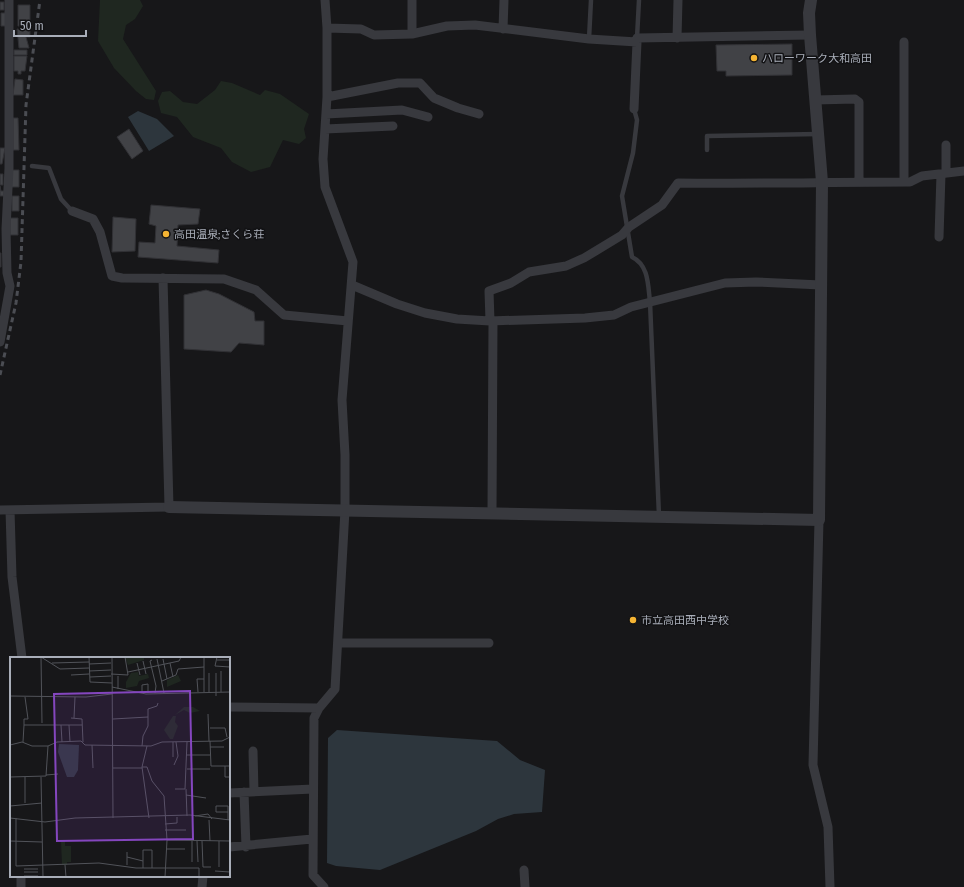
<svg xmlns="http://www.w3.org/2000/svg" width="964" height="887" viewBox="0 0 964 887" font-family="'Fira Sans Condensed','Noto Sans JP',sans-serif">
<style>
.green{fill:#1f2720}
.water{fill:#2d363d}
.building{fill:#414246;stroke:#313135}
.lines{fill:none;stroke-linecap:round;stroke-linejoin:round}
.service{stroke:#38393e;stroke-width:4.5}
.minor{stroke:#38393e;stroke-width:9}
.tertiary{stroke:#38393e;stroke-width:12}
.rail{stroke:#4b4d53;stroke-width:3;stroke-dasharray:5 4;stroke-linecap:butt}
.poi-dot{fill:#f5b433;stroke:#121214;stroke-width:1.5}
.labels{text-anchor:middle;stroke-width:3;stroke-linejoin:round;paint-order:stroke}
.poi-label{font-size:11px;fill:#a9aeb9;stroke:#121214;text-anchor:start}
.inset-road{fill:none;stroke:#515359;stroke-width:1}
.view{fill:#8446be;fill-opacity:0.15;stroke:#8446be;stroke-width:2}
.inset-edge{fill:none;stroke:#a9aeb9;stroke-width:2}
</style>
<rect width="100%" height="100%" fill="#171719"/>
<path class="green" d="M100,0H140L143,6L135,19L126,25L123,39L156,91L154,100L146,99L136,91L114,68L98,41Z
M221,81L232,83L260,95L265,90L280,94L309,114L304,129L306,138L299,144L283,140L270,167L251,172L232,162L221,148L193,137L177,117L161,113L158,101L162,92L170,91L183,102L197,104L215,90Z"/>
<path class="water" d="M138,111L157,119L174,136L149,151L128,117Z
M337,730L497,741L520,760L545,770L542,812L514,814L498,819L476,831L380,870L336,866L327,863L328,738Z"/>
<path class="building" d="M0,2H4V10H0Z
M18,5H30V23H28V26H18Z
M1,13H7L8,26H1Z
M17,29L30,30V37H26L29,48H19Z
M792,44V75L726,76V71H717L716,45Z
M14,50H27V55H14Z
M14,56H27L25,71H21V74H18V71H14Z
M15,79L23,80V95H13Z
M13,118H18L19,150H13Z
M129,129L143,151L132,159L117,137Z
M0,148H5L2,164H0Z
M11,170H19V187H11Z
M0,174H3V185H0Z
M0,186L1,191H4V196H0Z
M12,196H19V211H12Z
M151,205L200,209L198,224L178,225L177,246L219,250L218,263L138,257L139,242L155,243L156,226L149,224Z
M113,217L136,219L135,251L112,252Z
M10,218H18V235H10Z
M0,253H1V267H0Z
M206,290L219,294L254,312L255,321H264V345L239,343L231,352L184,349V295Z"/>
<g class="lines">
<path class="service" d="M637,38L639,0
M589,39L591,0
M634,109L637,120L633,153L622,196L632,257C649,265 648,286 650,302L659,516
M707,150V136L818,134
M32,166L49,168L61,199L72,211"/>
<path class="minor" d="M327,28L361,29L374,35L412,34L447,26L475,25L589,39L637,42L634,109
M503,29L504,0
M412,34V0
M637,38L810,35
M677,38L678,0
M327,97L398,83H420L434,98L458,108L479,114
M815,100L855,99L859,102V182
M326,114L402,110L428,117
M325,129L393,126
M946,173V145
M904,182V42
M72,211L93,219L100,232L112,276L122,278L224,279L256,290L284,315L348,321
M939,237L941,174
M352,285L397,304L425,313L457,319L490,321L585,318L614,315L631,307L725,283L756,282L821,285
M490,321L489,291L511,283L529,272L566,266L584,258L622,235L629,227L662,205L678,183C755,184 832,182 910,182L922,176L964,171
M0,342L10,286L7,273L6,229L9,168V0
M0,510L169,507L163,278
M10,510L12,577L22,658
M492,513L493,321
M819,520L813,765L828,827L830,887
M338,643H489
M229,707L319,708
M253,751L254,792
M244,792L246,847
M229,793L313,789
M229,847L312,839
M524,870L525,887
M21,887V876
M202,887L203,876
M324,887L313,875L314,718L319,708L335,689L345,510V455L342,400L353,262L325,187L323,159L327,97V28L325,0"/>
<path class="tertiary" d="M169,507L819,520L822,182L810,35L809,13L811,0"/>
<path class="rail" d="M0,375L16,303L21,262L26,105L40,0"/>
</g>
<g class="poi-dot">
<circle cx="754" cy="58" r="4"/>
<circle cx="166" cy="234" r="4"/>
<circle cx="633" cy="620" r="4"/>
</g>
<g class="labels">
<g class="poi-label">
<text x="762" y="62">ハローワーク大和高田</text>
<text x="174" y="238">高田温泉;さくら荘</text>
<text x="641" y="624">市立高田西中学校</text>
</g>
</g>
<g transform="translate(10 657)">
<rect width="220" height="220" fill="#171719"/>
<path d="M115,0H134V3L118,8ZM128,15L129,19L138,17L139,21L129,24L127,29L116,31V25L121,16ZM168,18L171,24L157,30V23ZM174,50H183L190,54L180,56L174,53L165,58ZM163,59H166L165,65L168,69L163,82H160L154,73ZM51,184H55V189H61V205H57V208H52Z" fill="#1f2720"/>
<path d="M49,87L69,88L68,113L64,120H57L48,95Z" fill="#2d363d"/>
<path class="inset-road" d="M31,0L32,66M31,0L50,12L79,11M79,0L80,25L102,26M102,0L103,161M194,0V35M207,0L205,9L220,10M147,2L154,36M153,2L157,22M142,3L140,4L146,29L145,36M207,3H220M133,4L136,17M42,6L79,5M127,6L130,18M160,6L163,20M79,7L101,6M79,14L101,13M211,14V35M118,15L169,4L171,0M101,17L118,18L115,0M61,18L79,17M108,19V32M80,20L101,19M152,24L166,18L168,12L194,10M102,30L136,37L220,35M188,35L187,22H194M199,35V16M132,36V28L138,27V36M0,39L76,40L102,37M206,39V16M198,57L199,84M61,61L72,62L73,85M64,61L65,40M103,62L138,60M14,68V62H18L15,40M51,68L52,85M59,68L60,85M200,71H215L217,80M200,84L201,109H220M13,85L14,68H72M0,88L12,85L22,89H38L47,85L71,84L75,88L141,89L152,85L212,84L220,80M82,88L83,111M132,89L133,79L138,69V52L147,49L148,46M137,89L132,110L139,161M200,90H214M176,98H201M163,100V85M164,108L168,99L166,85M215,109V120H219M132,110H137L142,124L154,139L157,183L155,220M103,111H132M177,112H200M36,118L48,117M0,120L36,119L38,89M15,120V146M31,120L33,220M165,132H175L177,85M176,132L177,159M176,138L196,141M0,149L32,146M185,159L198,157L202,162M0,161L35,165L65,161L180,158L220,163M6,161V209L89,206L126,211H189V220M199,163L200,184M218,163V149H206V155H218M155,167L167,166V160M155,173H176M157,183L220,184M0,184L32,185M182,184V205M187,184L188,205M192,184L193,210H201M156,192H175M117,200L133,204M55,208L56,220M117,208V195M209,210V184M133,211V193H142V211M14,212H28M205,214L220,215M14,215H28M14,219H28"/>
<path class="view" d="M180,34L183,182L47,184L44,37Z"/>
<rect width="220" height="220" class="inset-edge"/>
</g>
<path d="M14 30v6h72v-6" fill="none" stroke="#a9aeb9" stroke-width="2"/>
<text x="20" y="30" font-size="12" fill="#a9aeb9" stroke="#121214" stroke-width="3" paint-order="stroke">50 m</text>
</svg>
